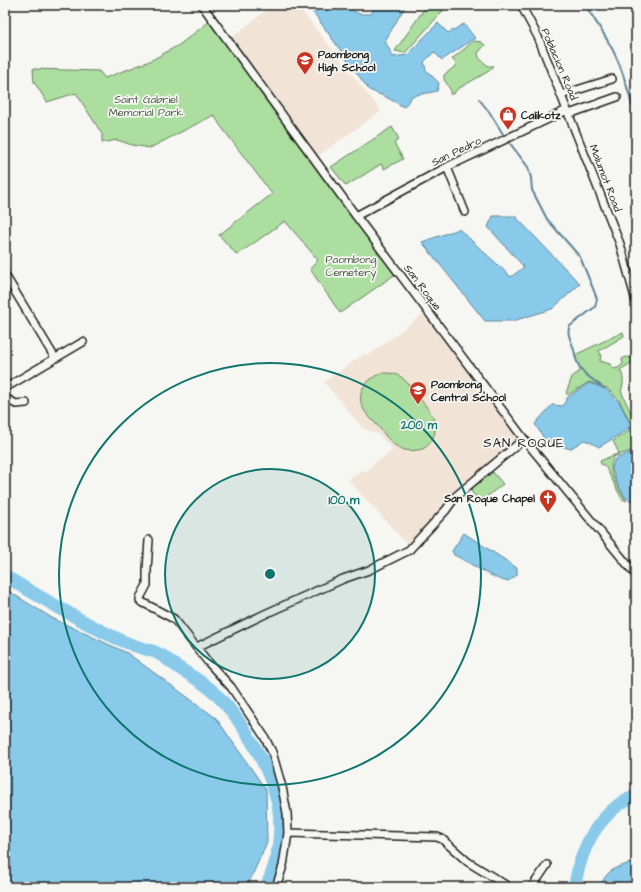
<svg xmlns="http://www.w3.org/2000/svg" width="641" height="892" viewBox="0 0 641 892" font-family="'Architects Daughter',sans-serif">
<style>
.built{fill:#f1e4d6}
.green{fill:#abde9f;stroke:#647d5e}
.water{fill:#89caea;stroke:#5d8498}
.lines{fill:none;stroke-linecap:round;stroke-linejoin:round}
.stream{stroke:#5d8498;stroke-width:2}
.river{stroke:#89caea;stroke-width:13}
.minor-casing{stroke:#1c1c1c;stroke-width:10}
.minor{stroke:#f6f6f2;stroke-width:7}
.ring{fill:none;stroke:#0f766e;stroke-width:2}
.labels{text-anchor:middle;stroke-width:3.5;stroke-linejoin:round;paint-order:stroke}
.poi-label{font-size:11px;font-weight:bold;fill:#1c1c1c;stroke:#f6f6f2;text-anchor:start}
.street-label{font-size:11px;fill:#1c1c1c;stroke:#f6f6f2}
.park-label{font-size:11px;fill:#475643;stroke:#f6f6f2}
.quarter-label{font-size:13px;letter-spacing:1px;fill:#1c1c1c;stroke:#f6f6f2}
.centre{fill:#0f766e;stroke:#f6f6f2;stroke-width:2}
.ring-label{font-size:12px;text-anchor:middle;font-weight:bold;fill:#0f766e;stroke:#f6f6f2;stroke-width:3.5;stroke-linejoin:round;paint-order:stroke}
</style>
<rect width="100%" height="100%" fill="#f6f6f2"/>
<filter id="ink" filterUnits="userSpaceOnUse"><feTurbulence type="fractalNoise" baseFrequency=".025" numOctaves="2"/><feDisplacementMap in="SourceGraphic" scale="8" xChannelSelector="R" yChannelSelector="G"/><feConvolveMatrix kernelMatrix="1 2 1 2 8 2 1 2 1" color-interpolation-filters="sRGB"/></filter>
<g filter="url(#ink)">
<path class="built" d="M273,5H297L381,111L318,156L230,39Z
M423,314L520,440L457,493L450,495L446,507L408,545L348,480L360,471H366L375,462L383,458L393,450L379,435L363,428L324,382L364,354L369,355Z"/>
<path class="green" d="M427,5H448L405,53L395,51Z
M210,21L237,60L397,273L340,313L310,269L318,260L285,221L237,255L219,235L272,194L220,125L214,115L150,148L132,145L117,140L102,143V134L76,93L47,102L34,82L33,69L99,71L105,78L150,61L179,45Z
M474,41L481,42L485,45L478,53L479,58L488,66H494L489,71L456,90L454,94H450L451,91L444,79V75L456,66L455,62L452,59Z
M392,127L399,139L394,143L403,159L384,169L381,164L346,186L331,167Z
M623,332L624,336L599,351L601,355L600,361L610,364L614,369L618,368L623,364L622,359L626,357L636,359V360L620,370C624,375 624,385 621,391L635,422L632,424L630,422L619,400L607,388L589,382L568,395L566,393L572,377L580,371C580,364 575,361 575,355Z
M383,373C389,373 395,373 401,377C406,380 411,388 415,393C428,409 444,422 430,443C427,447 422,450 417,450C398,454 389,440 378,426C373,421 368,416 364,410C354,392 367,378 383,373Z
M636,425V436H634L636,438V449L613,457C613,460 611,464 611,467C610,475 622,495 627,501L622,499L605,466L601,464L600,461L619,453L613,441L632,429Z
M493,472L503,484L480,502L470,490Z"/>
<path class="water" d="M308,5H344L359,14H371L376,5H406L385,41L393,57L407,55L438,23L448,33L464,24L475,38L442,60L434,52L424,62L426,70L439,83L437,91L412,96L404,107L386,97L369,90Z
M493,216H515L580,284L552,309L513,321H485L422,242L459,229L511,277L524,267L488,227Z
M589,383L606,389L619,402L632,427L599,447L590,442L584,440L570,449L545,440L535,424L552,405L563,406L567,398Z
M636,450V501L633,502L625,497L616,481L612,468L615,459Z
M464,533L517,568V575C514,577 510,581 506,581C497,581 465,560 454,555L452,551Z
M5,589L52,618L127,653L216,718L266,790L267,842L247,887H5Z
M631,863L636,865V887H600C607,870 614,868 631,863Z"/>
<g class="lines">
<path class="stream" d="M585,5C596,22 609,40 617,59C626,79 631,100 636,121
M479,99L490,113L503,134L528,167L531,178L532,190L547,219L580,257L594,291L597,299L595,307L570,326C566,334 571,339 573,347C575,352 575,357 577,362C582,375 594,379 603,388
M629,427L636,444"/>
<path class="river" d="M5,576C42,598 78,620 116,638C123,641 129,644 136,646C143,649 152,650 159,654C166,657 172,664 179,668C191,676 205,683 216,694C242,720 270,767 278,804C283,830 278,863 266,887
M574,887C577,876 579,864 583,854C591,831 612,803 636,796"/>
<g class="minor-casing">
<path id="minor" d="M202,5L356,216L524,439L636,575
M521,5L538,37L620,244L636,301
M561,95L612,79
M569,114L617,97
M447,167L465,212
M356,216L447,167L567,110
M5,275L55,358
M5,388L83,342
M5,398L16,404L26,403
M149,540L147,570V585L140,598V601L174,619L178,624L208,662L231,687L264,736L272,752L282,787L287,813L288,833L283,866L276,887
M197,647L267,613L343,579L369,570L409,550L446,510L456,496L524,439
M288,833L437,837L442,839L468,862L509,887
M532,887L547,865"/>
</g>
<use href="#minor" class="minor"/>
</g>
</g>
<circle cx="270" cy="574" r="105" fill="#0f766e" fill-opacity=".12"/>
<g class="ring">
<circle cx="270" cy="574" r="105"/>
<circle cx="270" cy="574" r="211"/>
</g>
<defs>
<g id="school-pin" transform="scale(0.9)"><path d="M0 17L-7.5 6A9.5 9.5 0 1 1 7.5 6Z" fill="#c8321e" stroke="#f6f6f2"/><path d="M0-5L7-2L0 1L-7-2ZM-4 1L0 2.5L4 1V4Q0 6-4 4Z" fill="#fff"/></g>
<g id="shop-pin" transform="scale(0.9)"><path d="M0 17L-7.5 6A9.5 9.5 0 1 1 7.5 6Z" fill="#c8321e" stroke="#f6f6f2"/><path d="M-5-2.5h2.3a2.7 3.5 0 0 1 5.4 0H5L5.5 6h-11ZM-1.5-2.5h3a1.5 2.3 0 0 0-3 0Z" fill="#fff"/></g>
<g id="church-pin" transform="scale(0.9)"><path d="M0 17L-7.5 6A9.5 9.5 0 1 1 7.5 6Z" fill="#c8321e" stroke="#f6f6f2"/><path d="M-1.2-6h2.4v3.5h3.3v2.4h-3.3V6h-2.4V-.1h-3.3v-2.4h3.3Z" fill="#fff"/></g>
</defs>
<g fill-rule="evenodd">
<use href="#school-pin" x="305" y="60"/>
<use href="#shop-pin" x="508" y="115"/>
<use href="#school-pin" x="418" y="390"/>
<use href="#church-pin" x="548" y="498"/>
</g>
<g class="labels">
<g class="poi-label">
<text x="318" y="58">Paombong<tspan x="318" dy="13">High School</tspan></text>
<text x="521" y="119">Calikotz</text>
<text x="431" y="388">Paombong<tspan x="431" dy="13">Central School</tspan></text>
<text x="535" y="502" text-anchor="end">San Roque Chapel</text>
</g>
<g class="street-label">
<text transform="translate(560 64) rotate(67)" y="4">Poblacion Road</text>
<text transform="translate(456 151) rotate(-26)" y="4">San Pedro</text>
<text transform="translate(606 178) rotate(69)" y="4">Malumot Road</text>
<text transform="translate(423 287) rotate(53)" y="4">San Roque</text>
</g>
<g class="park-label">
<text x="146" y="103">Saint Gabriel<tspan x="146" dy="13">Memorial Park</tspan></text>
<text x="351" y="263">Paombong<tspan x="351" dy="13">Cemetery</tspan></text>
</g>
<g class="quarter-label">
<text x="524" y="447">SAN ROQUE</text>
</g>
</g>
<circle cx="270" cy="574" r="6" class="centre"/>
<g class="ring-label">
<text x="419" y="429">200 m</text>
<text x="344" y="504">100 m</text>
</g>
<rect width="641" height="892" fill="none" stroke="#f6f6f2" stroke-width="20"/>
<rect x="10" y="10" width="621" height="872" fill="none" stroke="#1c1c1c" stroke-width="1.5" filter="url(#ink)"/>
</svg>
